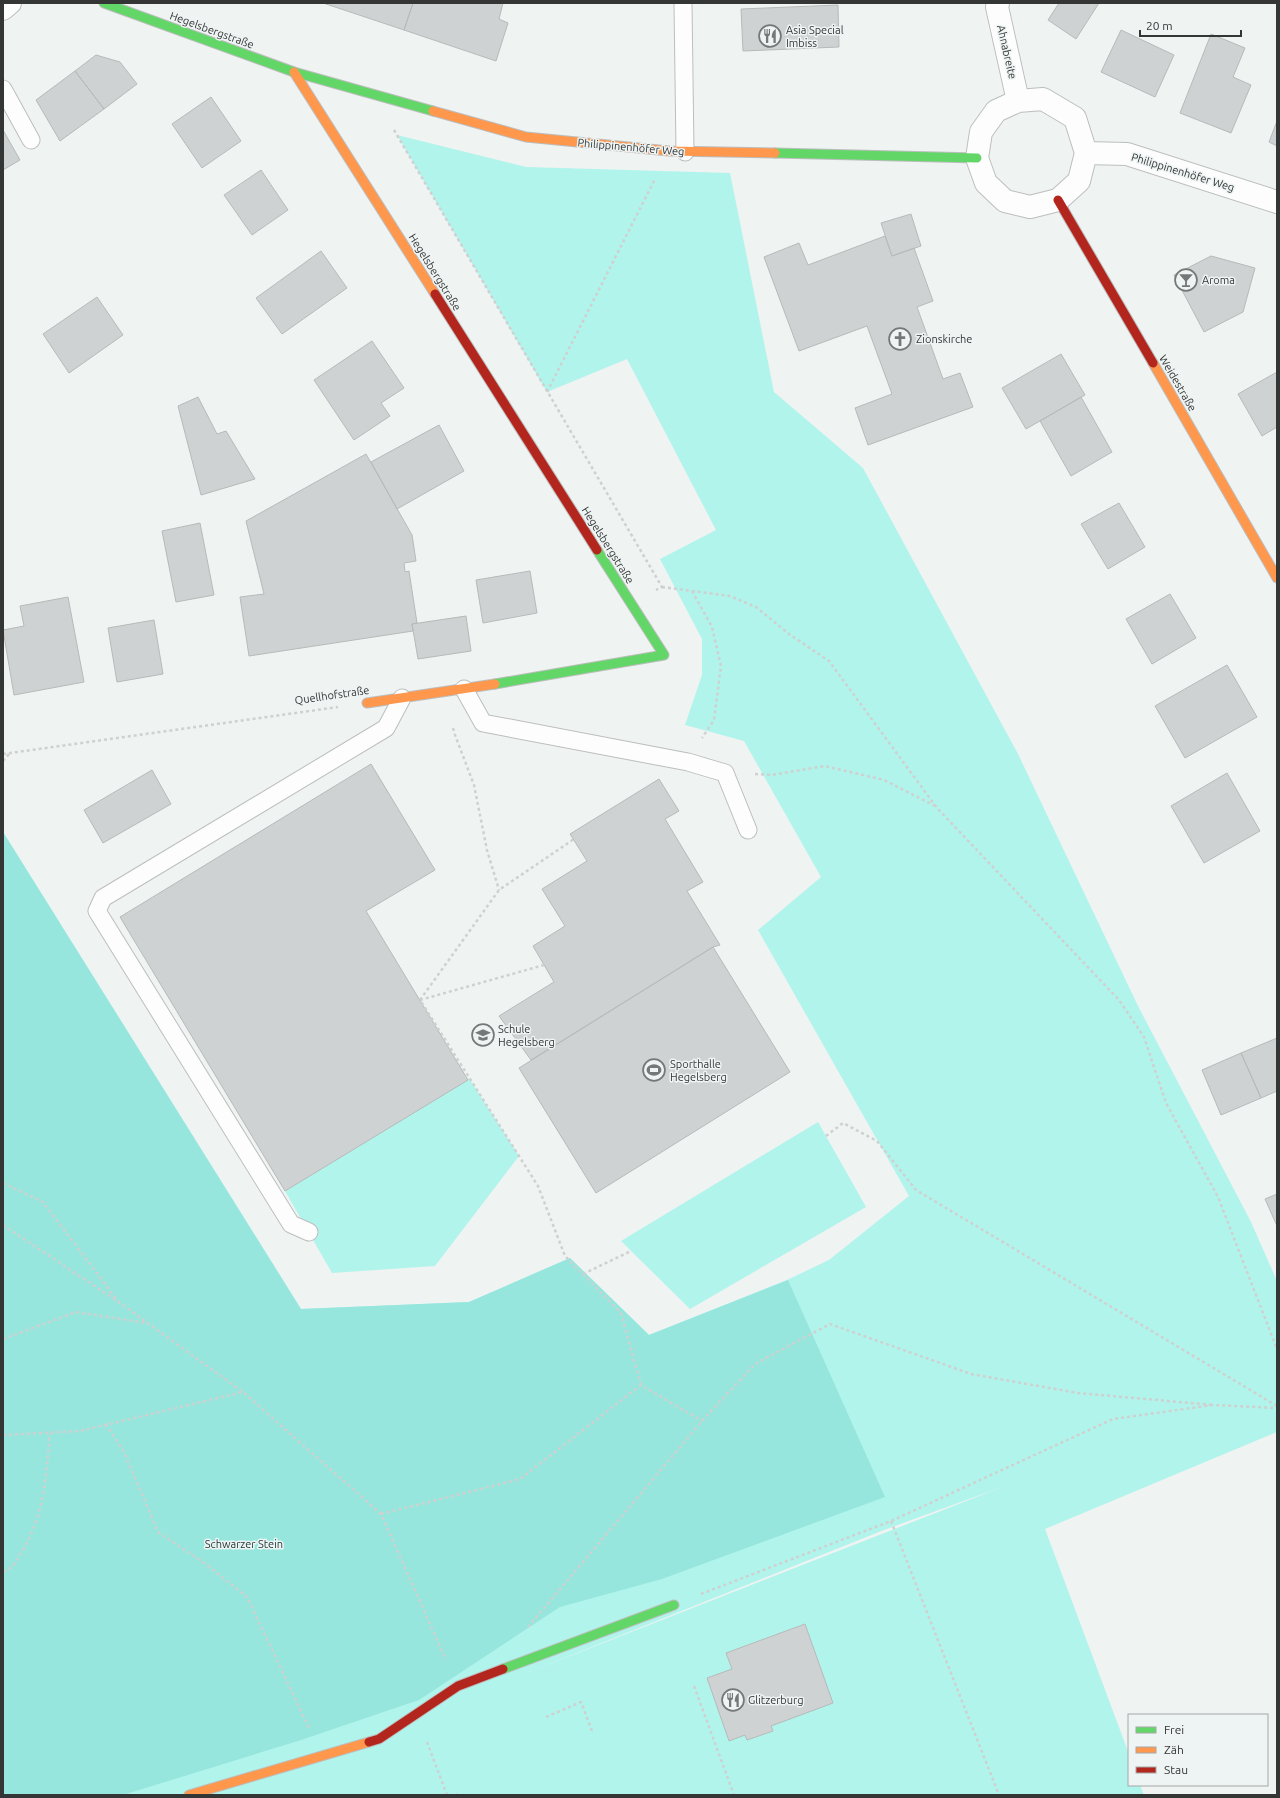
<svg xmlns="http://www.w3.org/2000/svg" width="1280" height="1798" viewBox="0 0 1280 1798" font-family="Ubuntu,sans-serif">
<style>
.green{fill:#b1f4ec;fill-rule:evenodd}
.forest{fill:#96e6de}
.building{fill:#cfd2d2;stroke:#b7bab9}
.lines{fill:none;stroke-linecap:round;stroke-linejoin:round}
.lane-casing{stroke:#bcbebe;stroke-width:19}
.street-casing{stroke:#bcbebe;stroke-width:24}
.fast-casing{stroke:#bcbebe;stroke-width:11}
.slow-casing{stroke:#bcbebe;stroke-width:11}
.jam-casing{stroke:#bcbebe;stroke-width:11}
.path{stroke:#cfd1d0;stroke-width:2.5;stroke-dasharray:3 3;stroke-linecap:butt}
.lane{stroke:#fdfdfd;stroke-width:17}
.street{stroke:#fdfdfd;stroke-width:22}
.fast{stroke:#63d668;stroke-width:9}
.slow{stroke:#ff974d;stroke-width:9}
.jam{stroke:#b3261e;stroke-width:9}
.labels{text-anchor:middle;stroke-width:3;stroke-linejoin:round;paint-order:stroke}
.street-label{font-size:11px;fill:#343635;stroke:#eef4f3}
.poi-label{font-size:11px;fill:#343635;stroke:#eef4f3;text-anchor:start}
.park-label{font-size:11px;fill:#223a37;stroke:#eef4f3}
</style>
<rect width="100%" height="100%" fill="#eff3f2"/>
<path class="green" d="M397,135L526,167L730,173L774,392L863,468L1018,754L1138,1006L1251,1222L1277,1281V1432L1045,1529L1129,1754V1785H1140L1144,1795H3V832L301,1309L469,1302L570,1258L649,1335L787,1280L829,1260L909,1196L758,930L821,877L744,741L685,725L702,675V639L660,559L716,530L627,359L547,392ZM1002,1487L529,1672L884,1530Z
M469,1078L519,1156L435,1266L332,1273L285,1191Z
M818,1122L866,1207L690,1309L621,1241Z"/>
<path class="forest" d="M3,832L301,1309L469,1302L570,1258L649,1335L788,1280L885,1497L662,1579L560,1607L419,1700L301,1740L123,1795H3Z"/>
<path class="building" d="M323,3H413L404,30Z
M413,3H503L499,19L508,23L496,61L404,30Z
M1059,3H1099L1076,39L1048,20Z
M838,5L839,47L743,51L741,9Z
M1121,30L1174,55L1155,97L1101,72Z
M1211,34L1245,48L1233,77L1251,85L1231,133L1180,113Z
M96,55L120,62L137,84L104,109L75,71Z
M75,71L104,109L60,141L36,100Z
M211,97L241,141L202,168L172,124Z
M1277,121V146L1269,142Z
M3,130L20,160L3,170Z
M261,170L288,210L252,235L224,195Z
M911,214L921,246L892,256L881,223Z
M885,236L892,256L914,248L933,301L917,307L943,379L960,373L973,407L868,445L855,408L892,394L867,326L799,351L764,257L799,243L808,265Z
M321,251L347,288L282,334L256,298Z
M1211,256L1255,268L1243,312L1204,332L1174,275Z
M97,297L123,335L69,373L43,334Z
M372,341L404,388L381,403L390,416L354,440L314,380Z
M1061,354L1085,395L1026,429L1002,388Z
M1277,372V427L1262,436L1238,394Z
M198,397L217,434L226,431L255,479L201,495L178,406Z
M1081,397L1112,452L1071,476L1040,421Z
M439,425L464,471L397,509L371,462Z
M366,454L412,535L416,561L404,563L405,572L409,571L417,623L412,624L413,631L249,656L240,597L264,594L246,521Z
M1119,503L1145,547L1108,569L1081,524Z
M200,523L214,595L176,602L162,531Z
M530,571L537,613L483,623L476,580Z
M1170,594L1196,638L1152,664L1126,619Z
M68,597L84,682L14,695L3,630L24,626L20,606Z
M466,616L471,651L418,659L412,624Z
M154,620L163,674L117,682L108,628Z
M1227,665L1257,717L1185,758L1155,706Z
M371,764L435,870L366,911L468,1080L285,1191L120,917Z
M152,770L171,804L103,843L84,810Z
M1227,773L1260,831L1204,863L1171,806Z
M659,779L679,811L665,819L703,882L687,891L720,945L713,947L531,1060L499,1016L554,982L533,946L565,926L542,889L587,861L570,834Z
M713,947L790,1072L596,1193L519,1068Z
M1277,1038V1091L1261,1098L1241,1053Z
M1241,1053L1261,1098L1221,1115L1202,1070Z
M1277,1194V1226L1265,1199Z
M805,1624L833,1703L771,1726L773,1731L747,1740L745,1735L729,1741L707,1678L732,1669L726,1653Z"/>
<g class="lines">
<g class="lane-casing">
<path id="lane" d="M683,3L685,152
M3,89L31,140
M464,689L483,723L688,762L725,773L748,830
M309,1232L291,1224L97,911L103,898L386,728L402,698"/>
</g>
<g class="street-casing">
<path id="street" d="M998,3L997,7L1018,101
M3,9L10,3
M1043,99L1075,118L1086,153L1079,181L1058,200L1030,207L1005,201L986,183L977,158L981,132L996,111L1018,101Z
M1086,153L1127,154L1277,202"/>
</g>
<g class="fast-casing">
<path id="fast" d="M104,3L294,72L433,111
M775,153L977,158
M495,684L664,655L597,550
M503,1669L674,1605"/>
</g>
<g class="slow-casing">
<path id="slow" d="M294,72L435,294
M433,111L526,137L669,151L775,153
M1153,363L1277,578
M367,703L495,684
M189,1795L369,1742"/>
</g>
<g class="jam-casing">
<path id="jam" d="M1058,200L1153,363
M435,294L597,550
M369,1742L379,1739L458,1686L503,1669"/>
</g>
<path class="path" d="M394,130L662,587L656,590
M547,392L655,179
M662,587L730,596L756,607L789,634L829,661L937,808L1119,1000L1144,1037L1166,1103L1218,1197L1277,1349
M692,591L712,627L721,666L714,720L702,738
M453,728L455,735L474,785L487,850L499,890
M3,754L338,707
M3,761L9,754
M755,774L772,775L825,766L884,780L937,807
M420,1000L544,965
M826,1136L843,1123L877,1141L916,1190L1277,1406
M3,1183L43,1202L118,1301
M3,1225L120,1303L243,1392L381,1514L446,1660
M583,1274L631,1251
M3,1339L76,1312L146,1323
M641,1385L621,1313L565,1256L538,1186L420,1000L499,890L655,784
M106,1424L124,1452L158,1532L203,1562L247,1597L310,1730
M3,1435L80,1431L243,1392
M381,1514L520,1479L641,1385L702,1421
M891,1521L999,1795
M3,1572C16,1566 17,1559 24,1548C45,1511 46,1474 50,1433
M701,1594L891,1521L1113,1419L1213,1405L1277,1408
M528,1627L702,1421L755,1364L830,1324L971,1374L1078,1393L1213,1405
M694,1686L734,1795
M546,1717L581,1702L592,1731
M427,1742L447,1795
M456,1795L458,1794"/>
<use href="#lane" class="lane"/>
<use href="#street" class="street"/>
<use href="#fast" class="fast"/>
<use href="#slow" class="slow"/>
<use href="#jam" class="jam"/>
</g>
<defs>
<g id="restaurant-ring" transform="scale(1.15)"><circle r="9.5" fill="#eef4f3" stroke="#757877" stroke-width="1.5"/><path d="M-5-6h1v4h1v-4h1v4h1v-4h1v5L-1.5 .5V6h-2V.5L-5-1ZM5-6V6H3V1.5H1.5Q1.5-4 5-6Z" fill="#757877"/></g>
<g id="bar-ring" transform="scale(1.15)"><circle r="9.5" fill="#eef4f3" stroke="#757877" stroke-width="1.5"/><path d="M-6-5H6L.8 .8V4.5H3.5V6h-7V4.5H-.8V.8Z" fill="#757877"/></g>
<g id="church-ring" transform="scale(1.15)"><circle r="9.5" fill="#eef4f3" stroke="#757877" stroke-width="1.5"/><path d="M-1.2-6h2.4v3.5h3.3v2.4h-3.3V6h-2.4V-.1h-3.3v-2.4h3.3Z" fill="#757877"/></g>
<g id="school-ring" transform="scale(1.15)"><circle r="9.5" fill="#eef4f3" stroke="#757877" stroke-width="1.5"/><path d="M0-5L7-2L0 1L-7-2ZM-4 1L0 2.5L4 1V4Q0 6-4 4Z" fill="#757877"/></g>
<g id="stadium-ring" transform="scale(1.15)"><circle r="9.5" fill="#eef4f3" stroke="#757877" stroke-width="1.5"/><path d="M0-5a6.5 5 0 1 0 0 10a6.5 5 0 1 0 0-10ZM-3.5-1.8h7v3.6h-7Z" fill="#757877"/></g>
</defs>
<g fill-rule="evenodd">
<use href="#restaurant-ring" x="770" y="36"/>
<use href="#bar-ring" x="1186" y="280"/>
<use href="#church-ring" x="900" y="339"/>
<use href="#school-ring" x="483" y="1035"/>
<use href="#stadium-ring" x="654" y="1070"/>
<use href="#restaurant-ring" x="733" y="1700"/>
</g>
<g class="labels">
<g class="street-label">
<text transform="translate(212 30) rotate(20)" y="4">Hegelsbergstraße</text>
<text transform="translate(1007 52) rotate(77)" y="4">Ahnabreite</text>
<text transform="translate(631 147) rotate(5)" y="4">Philippinenhöfer Weg</text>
<text transform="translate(1183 172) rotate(17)" y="4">Philippinenhöfer Weg</text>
<text transform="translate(435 272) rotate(58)" y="4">Hegelsbergstraße</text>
<text transform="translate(1178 383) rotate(60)" y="4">Weidestraße</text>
<text transform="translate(608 545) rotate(58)" y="4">Hegelsbergstraße</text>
<text transform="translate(332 695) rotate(-8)" y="4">Quellhofstraße</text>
</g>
<g class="poi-label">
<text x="786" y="34">Asia Special<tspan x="786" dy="13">Imbiss</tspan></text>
<text x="1202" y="284">Aroma</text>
<text x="916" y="343">Zionskirche</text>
<text x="498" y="1033">Schule<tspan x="498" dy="13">Hegelsberg</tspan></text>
<text x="670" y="1068">Sporthalle<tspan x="670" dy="13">Hegelsberg</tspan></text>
<text x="748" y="1704">Glitzerburg</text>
</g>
<g class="park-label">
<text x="244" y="1548">Schwarzer Stein</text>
</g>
</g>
<rect width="1280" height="1798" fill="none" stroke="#343635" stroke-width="8"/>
<rect x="1128" y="1714" width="140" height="72" fill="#eef4f3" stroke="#a4a8a7"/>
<rect x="1136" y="1727" width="20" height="6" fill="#63d668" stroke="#a4a8a7"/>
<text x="1164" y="1734" font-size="12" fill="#343635">Frei</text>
<rect x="1136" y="1747" width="20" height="6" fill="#ff974d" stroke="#a4a8a7"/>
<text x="1164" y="1754" font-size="12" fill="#343635">Zäh</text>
<rect x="1136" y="1767" width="20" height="6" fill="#b3261e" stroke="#a4a8a7"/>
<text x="1164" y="1774" font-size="12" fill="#343635">Stau</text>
<path d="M1140 30v6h101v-6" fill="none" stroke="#343635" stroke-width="2"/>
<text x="1146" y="30" font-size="12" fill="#343635" stroke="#eef4f3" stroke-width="3" paint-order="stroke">20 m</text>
</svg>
